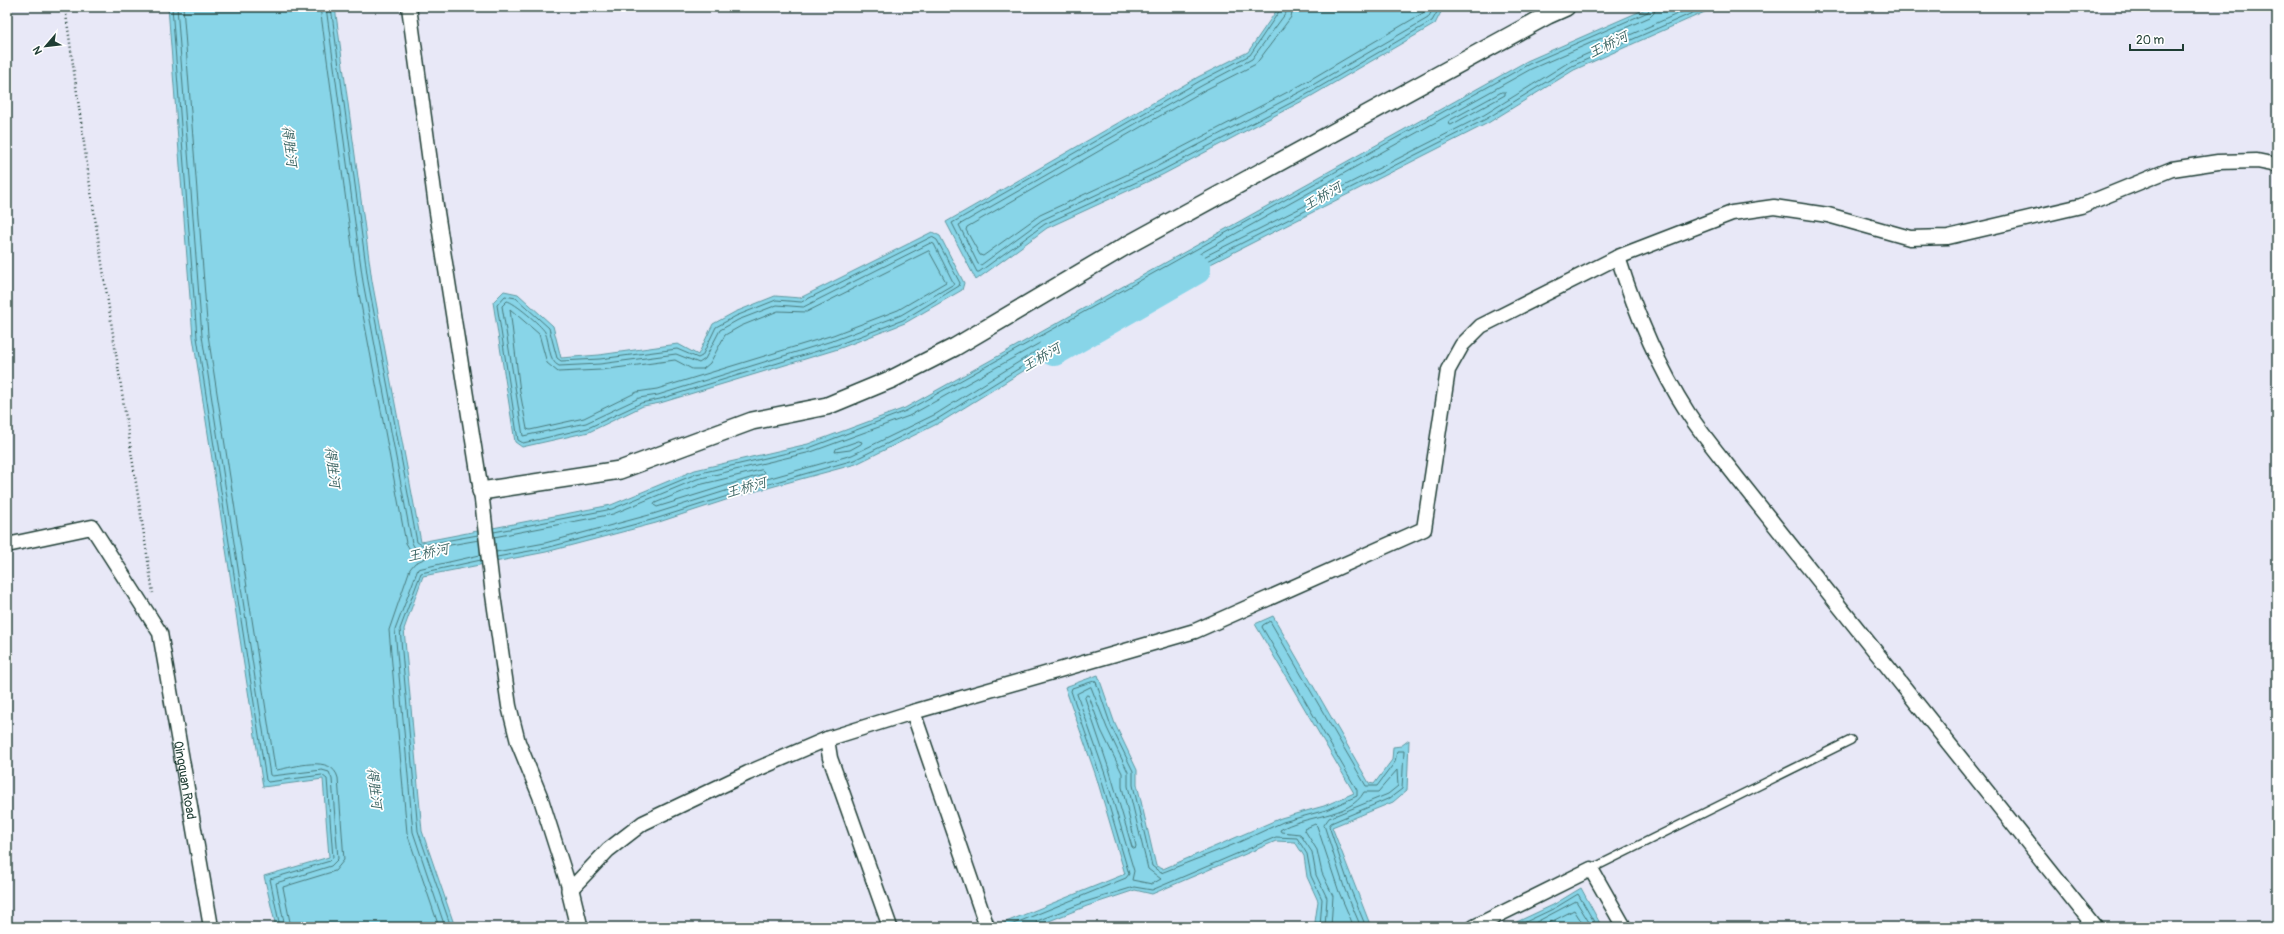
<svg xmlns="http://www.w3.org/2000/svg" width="2284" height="934" viewBox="0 0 2284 934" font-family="Pangolin,'LXGW WenKai TC',sans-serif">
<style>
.water{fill:#88d5e8;stroke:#5e98a0}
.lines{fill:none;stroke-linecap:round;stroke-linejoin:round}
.shore{stroke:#497a7c;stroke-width:1}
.river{stroke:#88d5e8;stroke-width:32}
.service-casing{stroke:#1f3d34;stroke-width:10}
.minor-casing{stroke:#1f3d34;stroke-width:17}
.tertiary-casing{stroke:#1f3d34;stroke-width:20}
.path{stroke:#1f3d34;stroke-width:2.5;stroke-dasharray:1 3;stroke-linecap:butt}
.service{stroke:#fff;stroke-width:7}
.minor{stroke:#fff;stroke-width:14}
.tertiary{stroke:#fff;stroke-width:17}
.labels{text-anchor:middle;stroke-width:3.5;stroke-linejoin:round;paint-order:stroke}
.street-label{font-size:13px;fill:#1f3d34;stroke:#fff}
.water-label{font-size:14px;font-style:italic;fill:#396361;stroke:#fff}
</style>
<rect width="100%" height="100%" fill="#e8e8f7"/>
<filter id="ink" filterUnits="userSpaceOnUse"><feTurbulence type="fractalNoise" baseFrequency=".025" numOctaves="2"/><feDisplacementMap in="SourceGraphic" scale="8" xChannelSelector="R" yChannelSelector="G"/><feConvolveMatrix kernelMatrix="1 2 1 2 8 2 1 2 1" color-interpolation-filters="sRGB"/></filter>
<g filter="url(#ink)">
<path class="water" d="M168,7H335L372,281L421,542L611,505L695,470L808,444L905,408L1527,61L1650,7H1716L1574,70L1488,123L1130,305L941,422L856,464L738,496L656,523L546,552L423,576L404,629L422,831L455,927H276L264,876L329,857L323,779L263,787L193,337Z
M1279,7H1450L1442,10L1435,24L1308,98L1162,175L1047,228L976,280L946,222L1198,77L1248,52Z
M932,232L940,236L964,283L962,290L905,323L838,349L660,403L643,406L589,432L522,447L515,442L493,302L504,291L518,294L553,326L561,358L599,355L678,344L698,355L713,324L735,312L775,296L800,298Z
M1273,616L1369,783L1374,784L1392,760L1393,747L1401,746L1409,740L1407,790L1393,802L1332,827L1371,927H1317L1315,922L1318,901L1307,877L1304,856L1295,842L1276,841L1152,894L1135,890L1087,906L1034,927H1002L1001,924L1125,874L1096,776L1065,687L1098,675L1115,724L1137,770V784L1156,866L1163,869L1281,818L1324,806L1354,793L1255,624Z
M1581,888L1602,927H1506L1553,905Z"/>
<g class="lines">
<path class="shore" d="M172,7L197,337L266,780L268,782L322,775L327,779L333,858L330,861L270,879L280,927
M177,7L202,336L270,775L272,776L322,770L329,772L332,779L338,859L331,866L276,883L285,927
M183,7L208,335L275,768L277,770C294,767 332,754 338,778L344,860L335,871L283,887L291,927
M320,7L357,283L406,543L412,553L426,558L415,563L410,569L389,630L407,833L439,927
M326,7L363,282L412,543L415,548L422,550L479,540
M331,7L368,281L417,542L422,545L478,535
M1282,7L1250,55L1200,81L952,223L977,272H979L1045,224L1161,171L1306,95L1432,21L1440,7
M1287,7L1286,13L1252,59L1203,85L959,225L978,264L981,265L1042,220L1158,166L1304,90L1428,18L1434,7
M1293,7L1291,17L1256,64L1205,90L967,227L966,230L980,255L983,256L1040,215L1156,161L1301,85L1423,13L1427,7
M1655,7L1654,13L1650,17L1531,69L1176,267L1175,270H1178L1484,115L1569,62L1693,7
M1502,92H1505V95L1451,125L1448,124L1449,121Z
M932,237L937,240L960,283L959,286L903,320L837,345L660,399L641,403L588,428L523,443L518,440L497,305L505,296L516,298L549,328L557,358L561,361L600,359L677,349L698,358L702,356L716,327L736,316L776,300L801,302Z
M931,243L934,244L954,284L901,315L835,340L658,395L639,398L586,423L523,436L502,306L507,301C514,302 541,325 545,332C550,343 548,361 559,366L600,364L676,354L699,363L705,359L720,330L738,320L777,305L803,307Z
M929,251L946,282L898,310L833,335L657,389L637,392L584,418L530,430L527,429L520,392L510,309L539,334L547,363L558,372L601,370L675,360L692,369H703L710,363L725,335L741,326L778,311L806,312Z
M859,441L862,442L861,444L850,450L835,452L836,449Z
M762,470L764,472L763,474L657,507L654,505L655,503L699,485Z
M494,532L612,509L696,474L809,448L906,411L1529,64L1648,12L1650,7
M494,537L613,514L697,479L811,452L909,416L1081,320L1084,321L936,414L852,455L735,488L653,514L545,543L496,552
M497,557L546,548L655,519L737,493L854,460L939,418L1128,301L1486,119L1572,66L1706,7
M1091,687L1107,728L1128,772V786L1148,869L1161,879L1152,884L1132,880L1134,871L1105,774L1077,694Z
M1087,695L1089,696L1101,730L1122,773V787L1136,846L1135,849L1132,847L1110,772L1085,698Z
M445,927L413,832L395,630L418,569L480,555
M451,927L418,831L400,629L421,573L481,560
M1006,927L1126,878L1129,874L1100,775L1071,691L1072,688L1094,681L1096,682L1111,726L1133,771V785L1152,866L1161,873L1235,844L1283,822L1326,810L1357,796V790L1262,627L1263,625L1270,621L1366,786H1377L1395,762L1397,751H1404L1402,789L1390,798L1331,823L1329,826L1350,888L1366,927
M1034,927L1037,921L1085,902L1134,887L1152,890L1276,837L1297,838L1307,854L1311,876L1322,899L1320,927
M1325,927L1327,898L1316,875L1312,852L1300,834L1281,832L1280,830C1303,815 1350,818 1364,792H1378L1397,770L1398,786L1388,794L1329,818L1324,825L1345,890L1361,927
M1331,927L1333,896L1322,873L1317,850L1304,829L1315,824L1317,826L1339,892L1354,927
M1515,927L1555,908L1578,894L1597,927
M1527,927L1576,901L1592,927
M1541,927L1574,910L1585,927"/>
<path class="river" d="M1054,350L1195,269"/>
<g class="service-casing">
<path id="service" d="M1591,869L1851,740"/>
</g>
<g class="minor-casing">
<g id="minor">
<path d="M409,7L436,206L481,491L493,595L509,706L518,742L540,796L570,890L608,850L643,823L748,773L827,739L913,712L1195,631L1424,529L1448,370L1462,345L1481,326L1618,257L1732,213L1774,207L1828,215L1910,238L1948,237L2081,206L2172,169L2218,162L2257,161L2277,165"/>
<path d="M1618,257C1635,311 1657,365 1688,413C1703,436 1721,457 1738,479L2095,927"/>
<path id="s1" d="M7,545L92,527L160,633L211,927"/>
<path d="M913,712L987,927"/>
<path d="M827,739L830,758L890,927"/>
<path d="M1474,927L1591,869L1624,927"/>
</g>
</g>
<g class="tertiary-casing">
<path id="tertiary" d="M481,491L620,470L752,421L827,406L892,379L955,347L1124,247L1548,15L1566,7
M570,890L579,927"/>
</g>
<path class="path" d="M65,7L89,179L153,593"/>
<use href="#service" class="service"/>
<use href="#minor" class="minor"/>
<use href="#tertiary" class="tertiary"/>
</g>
</g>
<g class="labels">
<g class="street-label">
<text dy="5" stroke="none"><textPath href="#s1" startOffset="362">Qingquan Road</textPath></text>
</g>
<g class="water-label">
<text transform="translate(1608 44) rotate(-26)" y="5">王桥河</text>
<text transform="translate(290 146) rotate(83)" y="5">得胜河</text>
<text transform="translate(1322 196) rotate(-30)" y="5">王桥河</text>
<text transform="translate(1041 357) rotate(-30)" y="5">王桥河</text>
<text transform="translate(333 467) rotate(83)" y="5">得胜河</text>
<text transform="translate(746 487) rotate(-16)" y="5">王桥河</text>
<text transform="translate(428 552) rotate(-11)" y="5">王桥河</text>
<text transform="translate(375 788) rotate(83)" y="5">得胜河</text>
</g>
</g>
<rect width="2284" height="934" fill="none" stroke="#fff" stroke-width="24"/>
<rect x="12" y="12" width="2260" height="910" fill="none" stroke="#1f3d34" stroke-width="1.5" filter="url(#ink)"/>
<g transform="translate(46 46) rotate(242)" stroke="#ffffff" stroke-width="3" paint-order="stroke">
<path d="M0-3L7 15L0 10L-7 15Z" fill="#1f3d34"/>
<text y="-6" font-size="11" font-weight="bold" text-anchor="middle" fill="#1f3d34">N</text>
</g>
<path d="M2130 44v6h53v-6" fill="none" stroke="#1f3d34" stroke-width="2"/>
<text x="2136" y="44" font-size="12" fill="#1f3d34" stroke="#ffffff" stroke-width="3" paint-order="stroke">20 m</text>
</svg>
